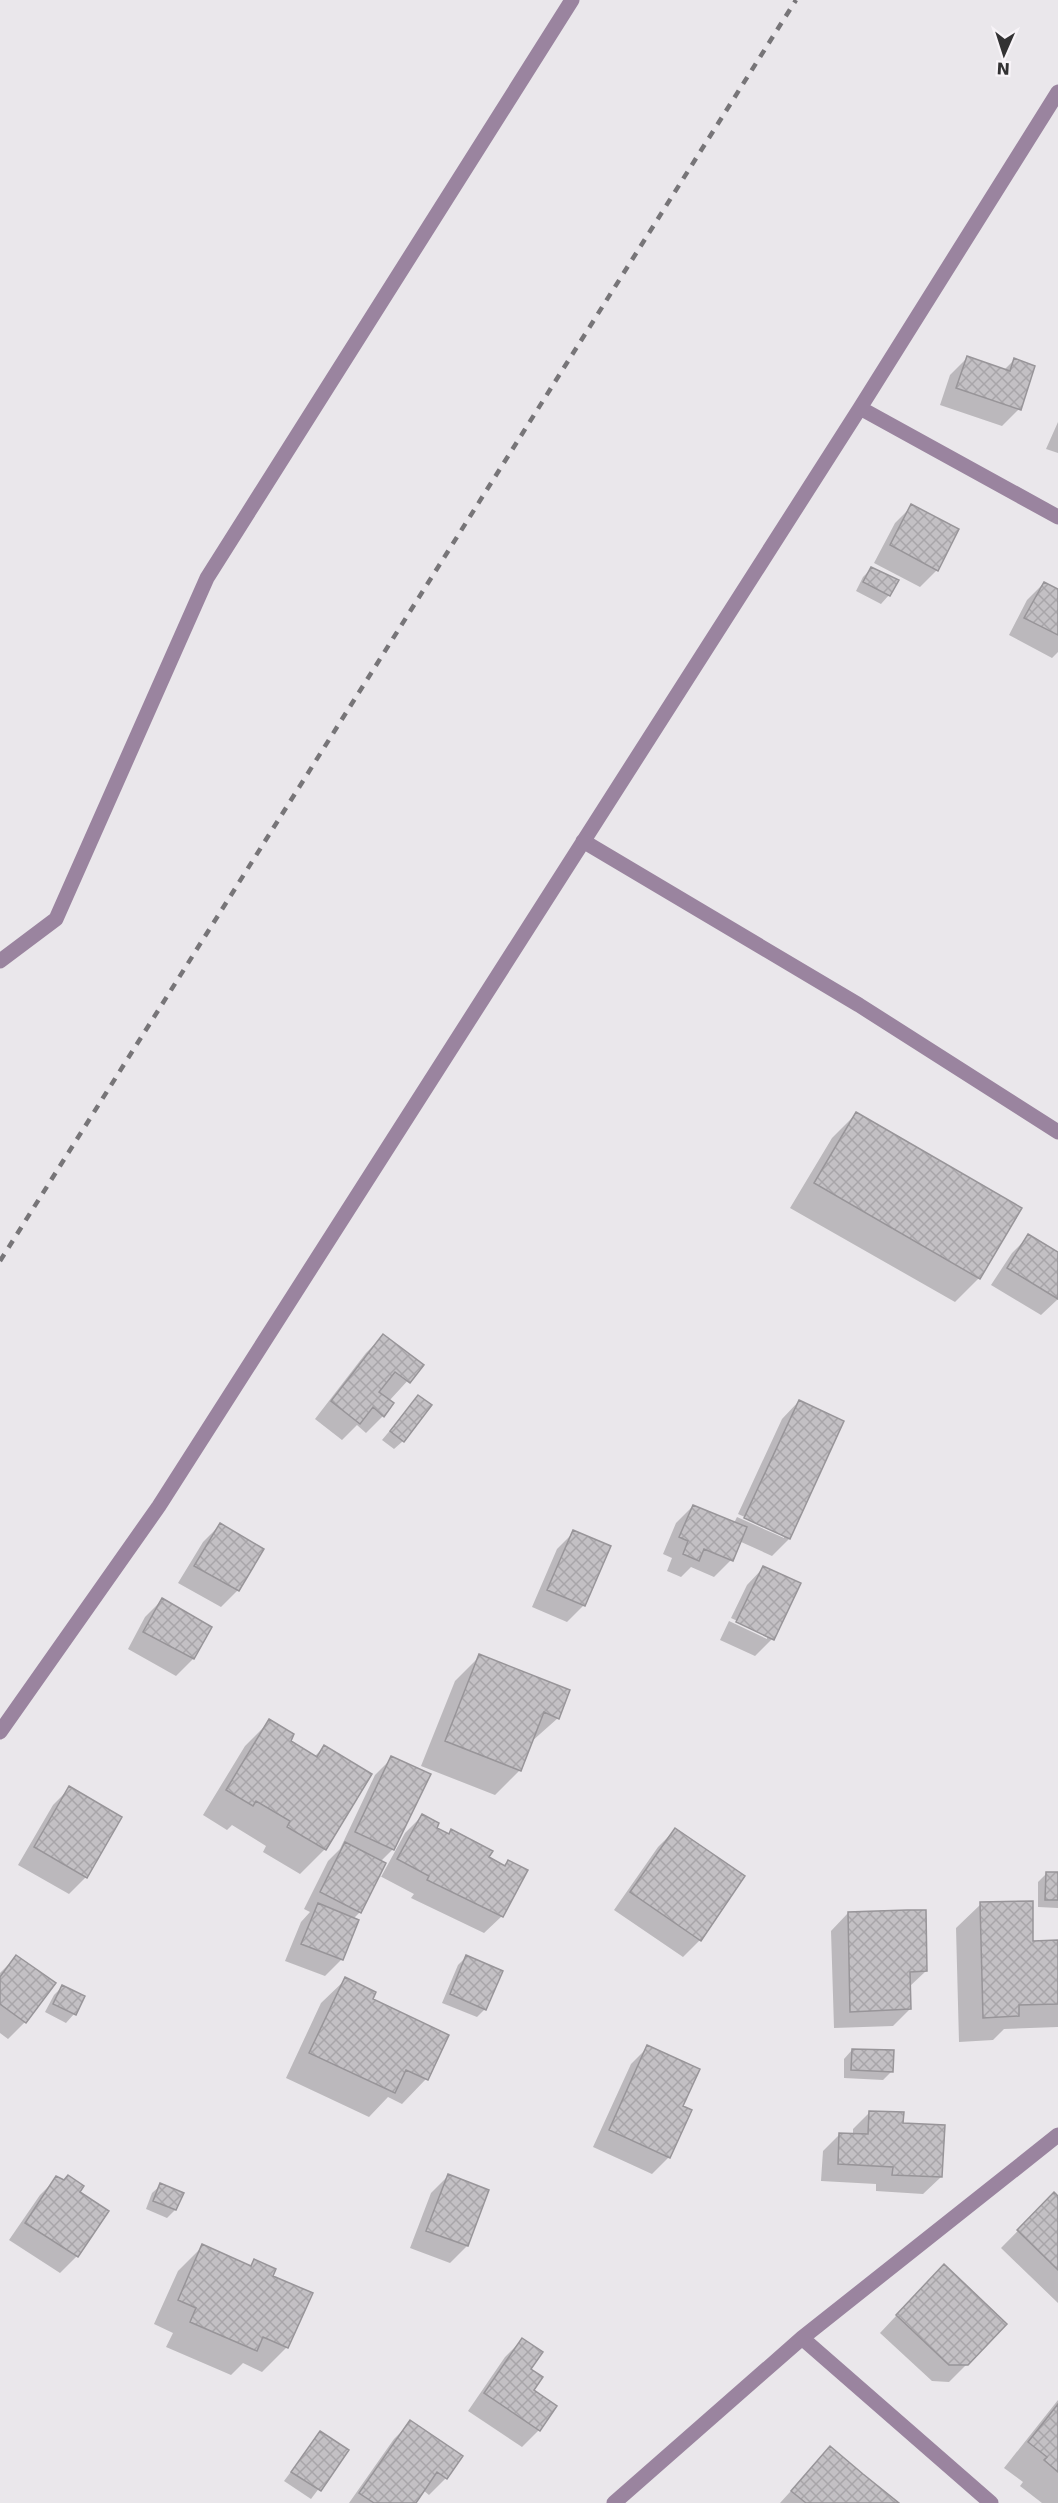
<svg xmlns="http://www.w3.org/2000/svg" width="1058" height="2503" viewBox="0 0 1058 2503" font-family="'DejaVu Sans',sans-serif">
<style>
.shadow{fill:#0003}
.building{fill:url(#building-cross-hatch);stroke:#989599;stroke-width:1.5}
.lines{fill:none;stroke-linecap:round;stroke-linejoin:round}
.minor{stroke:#9a849f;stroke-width:15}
.rail{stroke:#777578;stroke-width:4.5;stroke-dasharray:8 8;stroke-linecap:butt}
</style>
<defs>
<pattern id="building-cross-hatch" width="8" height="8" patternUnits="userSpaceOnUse" patternTransform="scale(1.5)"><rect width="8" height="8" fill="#c3c0c4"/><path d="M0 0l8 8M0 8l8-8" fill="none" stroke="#a8a5a9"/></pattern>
</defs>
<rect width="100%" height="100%" fill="#eae7eb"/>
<path class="shadow" d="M967,358L1004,370L1014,360L1019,409L1002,426L940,405L950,375Z
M1058,422V453L1046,449Z
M912,506L937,570L920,587L874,563L895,523Z
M871,569L889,595L881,604L856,591L863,577Z
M1044,583L1058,591V652L1052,658L1009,635L1027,600Z
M856,1114L979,1278L955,1302L790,1208L832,1138Z
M1029,1236L1058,1254V1299L1041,1315L991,1285L1012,1253Z
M383,1336L422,1365L389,1401L383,1416L366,1433L357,1425L342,1440L315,1419L366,1353Z
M418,1397L403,1441L394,1449L382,1440Z
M799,1401L789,1539L772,1556L739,1541L731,1560L714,1577L691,1567L681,1577L667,1571L672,1558L663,1554L676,1523L693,1506L734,1523L737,1517L784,1538V1535L738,1514L782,1419Z
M220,1525L262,1550L238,1590L221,1607L178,1583L203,1542Z
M574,1532L584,1605L567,1622L532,1607L557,1549Z
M764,1567L772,1639L755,1656L720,1640L729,1621L767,1639V1635L731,1618L747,1585Z
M162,1600L210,1627L193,1659L176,1676L128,1649L145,1617Z
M480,1656L558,1718L531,1742L520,1770L495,1795L421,1766L455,1681Z
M270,1721L289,1742L314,1757L324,1747L325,1849L300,1874L263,1852L266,1846L232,1825L227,1830L203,1815L245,1746Z
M392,1758L429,1775L393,1849L380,1862L378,1875L381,1877L405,1833L422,1816L435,1828L448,1835L452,1831L503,1866L508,1861L502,1916L484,1933L411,1898L414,1894L378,1875L360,1912L353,1919L342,1959L325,1976L285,1961L301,1922L310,1912L304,1909L328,1861L340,1849L375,1775Z
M70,1788L86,1877L69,1894L18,1865L53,1805Z
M675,1830L700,1940L683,1957L614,1910L658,1847Z
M1047,1873L1058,1874V1908L1038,1907V1882Z
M981,1904L1032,1943L1058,1942V2027L1004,2029L993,2040L959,2042L956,1928Z
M848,1913L926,1971L909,1987L910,2009L893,2026L834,2028L831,1931Z
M16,1957L25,2022L8,2039L0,2033V1973Z
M466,1957L485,2009L477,2017L442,2003L458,1965Z
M346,1979L371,2000L426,2079L402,2104L388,2097L369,2117L286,2078L321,2003Z
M62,1987L83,1997L74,2014L66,2023L45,2012L54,1995Z
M648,2047L681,2107L669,2157L652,2174L593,2147L631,2064Z
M852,2050L892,2071L883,2080L844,2078V2059Z
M870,2112L902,2124L941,2177L923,2194L876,2191V2184L821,2181L823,2151L840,2134L853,2135V2129Z
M448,2176L487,2191L467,2246L450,2263L410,2248L431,2193Z
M57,2178L107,2211L77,2256L60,2273L9,2240L40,2195Z
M161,2185L175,2210L167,2218L146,2209L152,2193Z
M1054,2194L1058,2198V2303L1001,2248Z
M203,2246L249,2267L254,2261L271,2276L287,2347L262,2372L243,2363L231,2375L166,2347L173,2333L154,2324L178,2271Z
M927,2283L967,2364L949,2382L932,2381L880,2333Z
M522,2340L532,2391L555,2406L539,2430L522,2447L468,2411L505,2357Z
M1058,2400V2503H1042L1020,2486L1023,2482L1004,2468Z
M411,2422L446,2478L429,2495L423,2490L414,2503H349L394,2439Z
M320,2433L347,2451L311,2499L284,2481Z
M830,2448L896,2503H780Z"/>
<path class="building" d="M967,356L1010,371L1014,358L1035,366L1021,410L956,388Z
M911,504L959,529L938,571L890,545Z
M871,567L899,580L890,596L863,582Z
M1044,582L1058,589V635L1024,618Z
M856,1112L1022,1208L980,1279L814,1183Z
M1028,1234L1058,1252V1299L1007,1268Z
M383,1334L424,1365L410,1383L395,1372L379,1392L394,1403L384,1417L373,1407L360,1424L331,1401Z
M418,1395L432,1405L404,1442L390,1431Z
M799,1400L844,1421L790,1539L744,1518Z
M693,1505L747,1527L733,1561L704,1549L699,1561L683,1554L688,1541L679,1537Z
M220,1523L264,1549L239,1591L194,1566Z
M573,1530L611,1546L585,1606L547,1590Z
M763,1566L801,1583L774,1640L736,1622Z
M162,1598L212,1627L194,1659L143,1632Z
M479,1654L570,1690L559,1719L544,1712L521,1771L445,1741Z
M269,1719L294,1734L291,1741L317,1757L324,1745L372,1774L326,1850L287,1827L290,1821L256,1801L253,1806L226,1790Z
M391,1756L431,1774L394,1850L355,1832Z
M69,1786L122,1817L87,1878L34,1847Z
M422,1814L439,1823L437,1828L449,1834L451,1829L493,1851L489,1857L505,1866L508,1860L528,1870L503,1917L427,1880L429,1876L397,1859Z
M675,1828L745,1876L701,1941L630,1892Z
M345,1842L386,1863L361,1913L320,1892Z
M1046,1872H1058V1900H1045Z
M1033,1901V1941L1058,1940V2004L1019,2005V2016L983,2018L980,1902Z
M318,1903L359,1920L343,1960L301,1944Z
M907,1910H926L927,1971L910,1972L911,2009L850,2012L848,1912Z
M16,1955L56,1983L26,2023L0,2004V1977Z
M466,1955L503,1971L486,2010L450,1994Z
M345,1977L376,1992L373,1999L449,2035L428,2080L406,2070L395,2093L309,2053Z
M62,1985L85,1996L76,2015L53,2004Z
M647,2045L700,2069L683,2106L692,2110L670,2158L609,2130Z
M852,2049L894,2050L893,2072L851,2070Z
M869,2111L904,2112L903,2123L945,2125L942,2177L892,2175L893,2167L838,2164L839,2133L868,2134Z
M448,2174L489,2190L468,2246L426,2231Z
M68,2175L84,2186L80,2192L109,2211L78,2257L25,2223L56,2176L64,2180Z
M160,2183L184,2193L176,2210L153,2201Z
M1054,2192L1058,2196V2270L1017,2230Z
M202,2244L251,2266L254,2259L276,2269L273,2276L313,2293L288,2348L263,2337L257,2351L190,2322L196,2308L178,2300Z
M944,2264L1007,2324L968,2365H949L896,2315Z
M522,2338L543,2352L531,2369L543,2377L534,2390L557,2406L540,2431L484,2393Z
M1058,2404V2472L1044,2460L1047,2457L1028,2442Z
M410,2420L463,2456L447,2479L437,2472L416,2503H374L359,2493Z
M320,2431L349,2450L321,2491L291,2472Z
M830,2446L863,2474L899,2503H806L791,2491Z"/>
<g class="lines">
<path class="minor" d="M860,408L1058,517
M583,841L859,1005L1058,1132
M0,961L56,919L207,578L572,0
M0,1732L159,1506L860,408L1058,92
M802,2338L991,2503
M614,2503L802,2338L1058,2135"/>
<path class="rail" d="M0,1261L796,0"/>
</g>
<g transform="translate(1004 54) rotate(183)" stroke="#f8f4f8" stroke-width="4.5" paint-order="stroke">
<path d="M0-4.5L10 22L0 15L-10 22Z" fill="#333233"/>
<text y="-9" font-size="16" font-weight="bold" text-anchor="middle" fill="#333233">N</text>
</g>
</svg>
